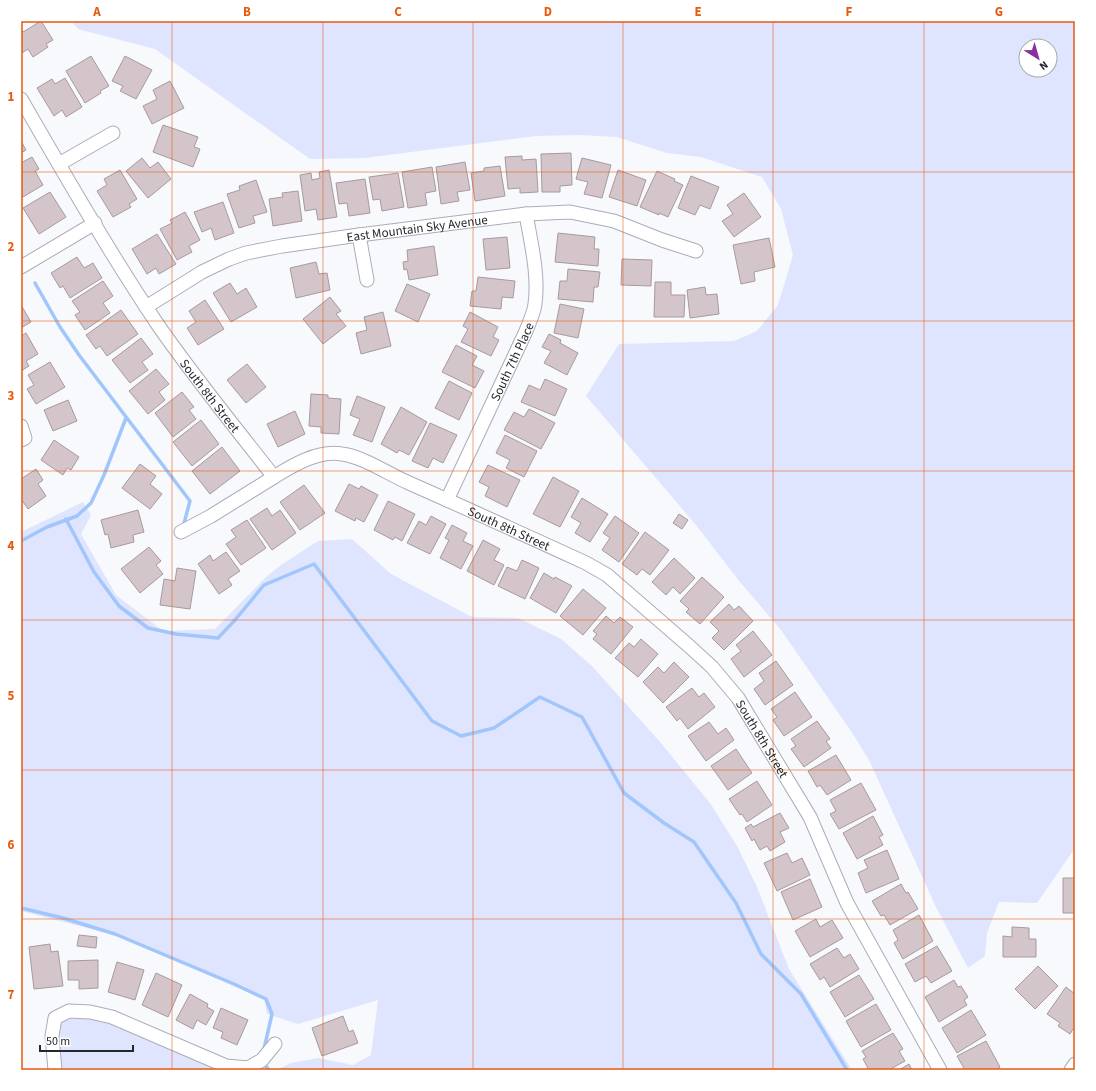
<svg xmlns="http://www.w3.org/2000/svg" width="1096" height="1091" viewBox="0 0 1096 1091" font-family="'Source Sans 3',sans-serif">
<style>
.green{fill:#dfe5fe;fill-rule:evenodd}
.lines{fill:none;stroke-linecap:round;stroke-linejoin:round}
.stream{stroke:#a1c6fb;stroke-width:3.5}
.building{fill:#d3c5c9;stroke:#a79a9e}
.minor-casing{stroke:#aaadb8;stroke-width:15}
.minor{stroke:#fff;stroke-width:13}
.grid{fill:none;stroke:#e8590c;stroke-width:1;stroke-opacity:0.55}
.labels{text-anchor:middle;stroke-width:3.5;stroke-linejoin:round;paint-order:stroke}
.street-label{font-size:13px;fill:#26272b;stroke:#fff}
.neatline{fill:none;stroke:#e8590c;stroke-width:1.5}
.grid-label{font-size:13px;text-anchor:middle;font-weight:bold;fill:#e8590c}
</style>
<rect width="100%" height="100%" fill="#f7f9fd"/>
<path class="green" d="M71,21H1075V848L1037,903L999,902L987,933L985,956L968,968L936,907L869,760L853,734L781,630L740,582L696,525L586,396L619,344L734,341L757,331L778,305L793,255L781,209L762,177L701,157L667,153L617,137L578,135L536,136L365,158L310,159L155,49L78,29ZM1026,46H1050V70H1026Z
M83,502L91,515L81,534L116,595L163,631L215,629L267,576L281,565L318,541L352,539L391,574L472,617L518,618L561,639L592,666L660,742L710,803L737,846L757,887L789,969L852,1070H276L291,1063L318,1058L353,1065L371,1055L378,1000L298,1024L267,1014L264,999L114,935L21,911V532Z
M90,1012L237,1070H55V1018Z"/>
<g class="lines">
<path class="stream" d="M35,283L60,327L79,355L190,501L183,527
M66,519L94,572L119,606L148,628L176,634L218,638L235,620L264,585L314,564L432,721L461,736L494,728L540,697L582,717L624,793L664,823L694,842L736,903L761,954L801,994L847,1070
M21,541L47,527L77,516L91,503L104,475L126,418
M21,908L63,918L115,934L234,984L266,999L272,1014L264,1049
M263,1063L269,1070"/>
</g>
<path class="building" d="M41,21L53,40L46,44L48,47L33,57L28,49L22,53L21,51V29L23,32Z
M91,56L109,86L100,91L101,93L85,103L66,71Z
M125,56L152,70L136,99L120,91L123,86L112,81Z
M65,78L82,107L66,117L62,110L54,116L37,88L52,79L55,84Z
M170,81L184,108L152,124L143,106L157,99L153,90Z
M163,125L198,137L194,147L200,149L193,167L153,152Z
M21,141L26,150L21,153Z
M571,153L572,185L560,186V192H542L541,154Z
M522,156V160L536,159L538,192L520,193V188L508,189L505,157Z
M32,157L39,169L35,171L43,185L23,197L21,194V163Z
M142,158L150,168L158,162L171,179L148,198L126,171Z
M582,158L611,165L602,198L584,194L588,182L576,179Z
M465,162L470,190L457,192L459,201L441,204L436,167Z
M500,166L505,196L475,201L471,173L484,171V168Z
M432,167L436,191L425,193L427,205L408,208L402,172Z
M120,170L137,199L129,204L131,207L113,217L97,191L107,185L104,179Z
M329,170L337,217L318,220L316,209L305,211L300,175L311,173L312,180L320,178L319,172Z
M618,170L646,180L637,206L609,197Z
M657,171L675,179L674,181L683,185L668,217L659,213V215L640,207Z
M398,173L404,207L382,211L380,199L373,200L369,177Z
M691,176L719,187L710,209L700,205L695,215L678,208Z
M365,179L370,213L349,216L347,203L339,204L336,183Z
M256,180L267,212L253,216L255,223L239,228L227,194L240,190L239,186Z
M298,191L302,221L273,226L269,199L283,197L282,193Z
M50,192L66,217L39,234L23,208Z
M744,193L761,217L734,237L722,221L733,214L727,205Z
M223,202L234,233L215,240L211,228L202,232L194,212Z
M185,212L200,240L189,246L192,252L177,260L160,229L172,223L170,220Z
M558,233L595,237L594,249H599L598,266L555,262Z
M157,234L176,264L159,274L156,268L147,274L132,249Z
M507,237L510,268L486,270L483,239Z
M769,238L775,267L754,272L755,281L741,284L733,245Z
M434,246L438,275L409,280L407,269L404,270L403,262L408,261L407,250Z
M77,257L84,268L93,263L102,278L70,298L63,286L60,288L51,273Z
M622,259L652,260L651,286L621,285Z
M316,262L319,274L327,273L330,290L296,298L290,268Z
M568,269L600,272L598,287H594L593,302L558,299L560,281H567Z
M478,277L515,281L513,298L502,297L501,309L470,306L472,291H476Z
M103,281L113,296L103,303L110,313L85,330L75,315L80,312L72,301Z
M655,282H671V295H685L684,317H654Z
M230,283L237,294L246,288L257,307L231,322L213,293Z
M407,284L430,294L418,322L395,311Z
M705,287L706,295L717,294L719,314L690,318L687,290Z
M330,297L341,311L336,314L346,326L323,344L303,319Z
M205,300L224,329L198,345L187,328L196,322L189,311Z
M560,304L584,309L578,338L554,333Z
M21,305L31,322L21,328Z
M121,310L138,334L107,356L100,346L96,349L86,335Z
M383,312L391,346L361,354L356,333L367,330L364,317Z
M470,312L498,327L493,337L499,340L491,356L461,342L468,329L463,326Z
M26,333L38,354L26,361L29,366L21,371V336Z
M549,334L561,340L560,343L578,353L567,375L544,363L551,351L542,347Z
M141,338L153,354L142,362L148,370L130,383L112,360Z
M456,345L477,356L472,365L484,371L475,388L442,372Z
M50,362L65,387L36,404L27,389L34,385L28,375Z
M247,364L266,387L246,403L227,380Z
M156,369L169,384L159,392L165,400L148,414L129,391Z
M545,379L567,389L555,416L521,402L529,385L540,390Z
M449,381L472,393L459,420L435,408Z
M182,392L194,407L189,410L196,419L173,437L155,413Z
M311,394L328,395V398L341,399L339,434L321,433V427L309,426Z
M357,396L385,407L372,442L353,435L360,419L350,415Z
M68,400L77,421L53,431L44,410Z
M401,407L427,422L409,455L399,450L397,453L381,444Z
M529,409L555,423L541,449L504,430L514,412L524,417Z
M295,411L305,434L278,447L267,424Z
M201,420L219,444L192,466L173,442Z
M430,423L457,435L443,463L433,458L428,468L412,461Z
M505,435L537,451L524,477L506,468L510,460L496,453Z
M54,440L79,457L71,470L67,468L63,475L41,460Z
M222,447L240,471L210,494L192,471Z
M140,464L156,476L150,484L162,494L150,509L122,488Z
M488,465L520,480L507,507L485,496L489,487L479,482Z
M36,469L43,480L38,484L46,496L28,509L21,499V479Z
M553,477L579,491L560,527L533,514Z
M349,484L359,489L361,486L378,495L364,522L356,518L355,521L335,511Z
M304,485L325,513L300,530L280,502Z
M582,498L608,514L590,542L575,533L581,523L571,517Z
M388,501L415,514L402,541L395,537L393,540L374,530Z
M267,508L272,516L280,510L296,533L272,550L250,519Z
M138,510L144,532L133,535L134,542L111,548L108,534L105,535L101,520Z
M679,514L688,520L682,529L673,523Z
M431,516L446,524L430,554L407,543L419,521L426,525Z
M615,516L639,533L619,562L602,550L610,538L603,533Z
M247,520L266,548L241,565L226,544L236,537L231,530Z
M452,525L467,533L463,541L473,546L461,569L440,558L449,540L445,538Z
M645,532L669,550L650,575L642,569L637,575L622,564Z
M483,540L500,549L494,560L504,565L494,585L467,571Z
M149,547L161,561L156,565L163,574L140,593L121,569Z
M226,552L240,571L228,579L232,585L219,594L198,564L210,555L213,561Z
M674,558L695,578L680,594L673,587L666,595L652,582Z
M522,560L539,568L525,599L498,586L507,567L517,571Z
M177,568L196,571L190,609L160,605L164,579L175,581Z
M544,573L554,579L555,577L572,586L556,613L530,598Z
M702,577L724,597L700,624L686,612L689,609L680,601Z
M583,589L606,608L583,635L560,616Z
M729,604L734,610L739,606L753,621L724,650L712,638L719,631L710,622Z
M606,616L614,623L620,617L633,627L611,654L593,639L597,634L593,631Z
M753,631L772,655L744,677L731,659L741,651L736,645Z
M641,639L658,654L638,677L615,658L629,643L634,647Z
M776,661L793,685L765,705L754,689L764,681L759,673Z
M674,662L689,677L663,703L643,682L658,667L664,673Z
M692,688L699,697L704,693L715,707L688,729L680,718L677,721L666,707Z
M795,692L812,717L784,736L773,720L777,717L771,709Z
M817,721L830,739L826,741L831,748L804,767L791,749L796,746L791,739Z
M709,722L718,734L726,728L734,740L706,761L688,736Z
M736,749L752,773L728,790L711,766Z
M836,755L851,780L827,795L820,785L817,787L808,771Z
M757,781L772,805L747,822L742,814L740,815L729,799Z
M861,783L876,810L839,829L830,814L836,811L830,800Z
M780,813L789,828L780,832L785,842L770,851L767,846L760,850L754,839L752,841L745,828L751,824L753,827Z
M873,816L883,835L879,837L883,845L857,859L843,833Z
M887,850L899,879L866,893L858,873L868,868L864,860Z
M787,853L792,863L802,858L810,875L777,891L764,863Z
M1063,878H1075V913H1063Z
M810,879L822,907L793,920L781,892Z
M901,884L906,893L908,892L918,909L890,925L884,915L881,916L872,901Z
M919,915L933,941L903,959L894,943L898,940L893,930Z
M816,919L820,927L832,920L843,938L810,957L795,931Z
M1012,927L1029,928V939H1036V957H1003V936L1012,937Z
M79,935L97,937L96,948L77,946Z
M50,944L51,952L58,951L63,986L34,989L29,947Z
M937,946L952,971L931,983L926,976L915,982L905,964Z
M837,948L844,958L850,954L859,969L830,987L824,977L820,980L810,964Z
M98,960V988L79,989V980H68V961Z
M117,962L144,970L135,1000L108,992Z
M1038,966L1058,986L1035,1009L1015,989Z
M156,973L182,985L168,1017L142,1005Z
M859,975L874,999L845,1017L830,992Z
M954,980L958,987L961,986L968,997L964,1000L967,1005L939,1022L925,997Z
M1066,987L1075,994V1026L1070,1034L1058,1026L1060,1023L1047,1014Z
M190,994L208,1004L207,1007L214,1011L206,1025L197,1020L193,1029L176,1020Z
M876,1004L891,1030L861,1047L846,1021Z
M221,1008L248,1020L237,1045L221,1038L223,1032L213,1028Z
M971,1010L986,1035L957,1053L942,1028Z
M343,1016L349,1032L353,1030L358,1043L322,1056L312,1028Z
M893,1033L903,1049L899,1051L905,1061L889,1070H869L863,1059L866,1057L862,1051Z
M986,1041L1000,1067L995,1070H965L957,1056Z
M909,1064L912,1070H899Z"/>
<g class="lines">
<g class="minor-casing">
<g id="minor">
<path id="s1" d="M21,99C65,175 109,252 158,325C194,377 235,427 274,477C293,465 318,450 342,454C364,457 388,474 409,483C468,509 527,536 586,563L607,575L689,646L712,667L738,698L810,817L847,903L940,1070"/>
<path d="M59,164L113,133"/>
<path d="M359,235L367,280"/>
<path d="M21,267L95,223"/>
<path id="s2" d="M146,307L202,272L229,259L246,253L282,246L359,235L526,214L570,212L614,221L662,240L696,251"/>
<path d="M21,426L25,438L21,440"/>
<path id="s3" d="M447,500L526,331C529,323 534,313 535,304C539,275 531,243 526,214"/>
<path d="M181,532L211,516L274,477"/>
<path d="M55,1070L52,1036L55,1018L69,1011L90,1012L112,1017L226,1066L248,1068L262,1060L275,1044"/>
<path d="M1071,1070L1075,1064"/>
</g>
</g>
<use href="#minor" class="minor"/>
</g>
<path class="grid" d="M172,21V1070M323,21V1070M473,21V1070M623,21V1070M773,21V1070M924,21V1070M21,172H1075M21,321H1075M21,471H1075M21,620H1075M21,770H1075M21,919H1075"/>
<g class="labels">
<g class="street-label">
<text dy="5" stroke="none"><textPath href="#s2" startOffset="287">East Mountain Sky Avenue</textPath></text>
<text dy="5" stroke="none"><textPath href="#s3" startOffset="153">South 7th Place</textPath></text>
<text dy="5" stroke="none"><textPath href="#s1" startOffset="352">South 8th Street</textPath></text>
<text dy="5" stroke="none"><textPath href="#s1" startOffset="712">South 8th Street</textPath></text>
<text dy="5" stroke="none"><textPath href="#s1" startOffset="1048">South 8th Street</textPath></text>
</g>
</g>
<rect width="1096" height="1091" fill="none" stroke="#ffffff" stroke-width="44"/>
<g transform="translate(1038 58) rotate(143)"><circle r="19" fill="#ffffff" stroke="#a8a9aa"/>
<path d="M0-3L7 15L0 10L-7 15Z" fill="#8b2f9a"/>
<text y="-6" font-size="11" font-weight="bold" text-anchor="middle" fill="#26272b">N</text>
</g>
<path d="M40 1045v6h93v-6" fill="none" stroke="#26272b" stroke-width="2"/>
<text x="46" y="1045" font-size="12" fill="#26272b" stroke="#ffffff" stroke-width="3" paint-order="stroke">50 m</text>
<rect x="22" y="22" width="1052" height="1047" class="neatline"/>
<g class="grid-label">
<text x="97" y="16">A</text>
<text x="247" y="16">B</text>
<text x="398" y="16">C</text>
<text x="548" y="16">D</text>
<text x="698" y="16">E</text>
<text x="849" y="16">F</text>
<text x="999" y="16">G</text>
<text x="11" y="101">1</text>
<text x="11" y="251">2</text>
<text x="11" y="400">3</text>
<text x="11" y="550">4</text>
<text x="11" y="700">5</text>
<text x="11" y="849">6</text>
<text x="11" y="999">7</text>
</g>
</svg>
